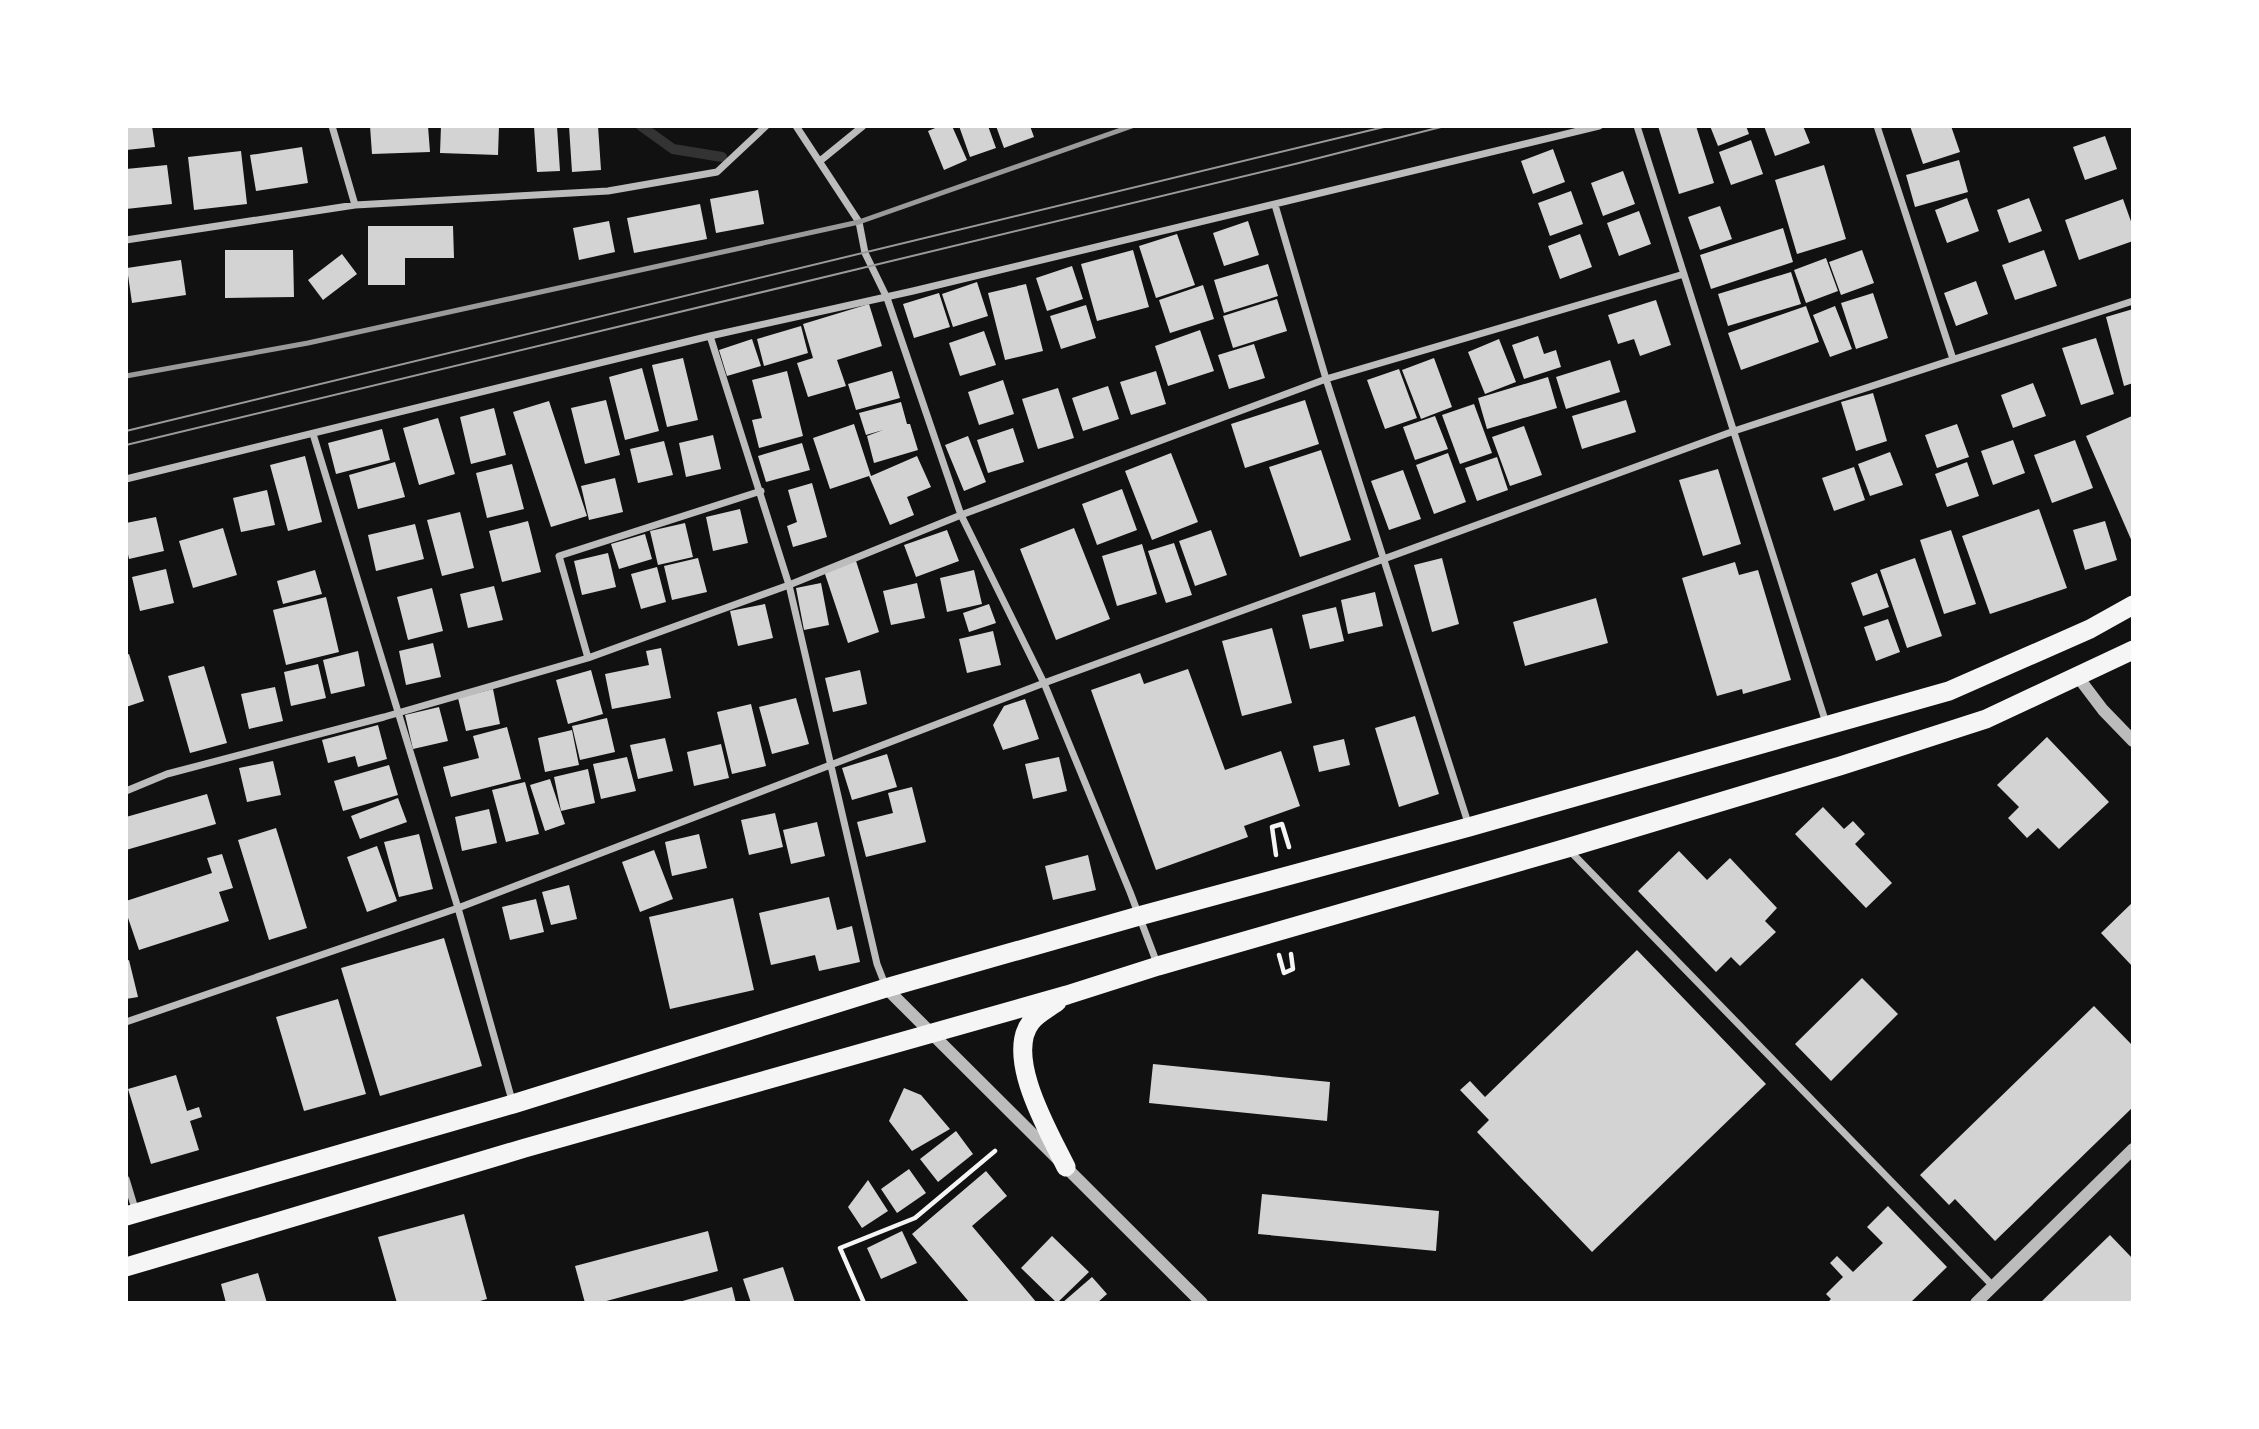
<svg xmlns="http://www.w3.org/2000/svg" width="2259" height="1429" viewBox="0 0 2259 1429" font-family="Overpass,sans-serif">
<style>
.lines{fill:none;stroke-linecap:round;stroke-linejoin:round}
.stream{stroke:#333;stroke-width:10}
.building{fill:#d3d3d3}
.path{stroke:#f5f5f5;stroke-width:4.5}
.minor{stroke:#bcbcbc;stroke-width:7}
.tertiary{stroke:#bcbcbc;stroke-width:12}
.trunk{stroke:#f5f5f5;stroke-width:19}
.tram{stroke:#9a9a9a;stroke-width:2}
.rail{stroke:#9a9a9a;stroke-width:5}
</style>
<rect width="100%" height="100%" fill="#111"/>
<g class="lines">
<path class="stream" d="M641,126L673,149L722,157"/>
</g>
<path class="building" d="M126,126H152L155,147L126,150Z
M370,126H428L430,152L372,154Z
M441,126H499L498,155L440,153Z
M534,126H557L560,171L537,172Z
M569,126H598L601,170L572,172Z
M940,126H952L967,160L944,170L928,131Z
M959,126H988L996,148L970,157Z
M996,126H1030L1034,137L1004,148Z
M1658,126H1696L1714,183L1679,194Z
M1710,126H1746L1749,134L1718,146Z
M1764,126H1803L1810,143L1775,156Z
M1910,126H1951L1960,152L1923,164Z
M2105,136L2117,169L2085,180L2073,147Z
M1751,140L1763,174L1731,185L1719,152Z
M302,147L308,183L256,191L250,155Z
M1553,149L1565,182L1533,194L1521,161Z
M241,151L247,204L194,210L188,157Z
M1959,160L1968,192L1915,207L1906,175Z
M167,165L172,204L126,209V169Z
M1824,165L1846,239L1797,254L1775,180Z
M1623,171L1635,204L1603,216L1591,183Z
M758,190L764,224L716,233L710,199Z
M1571,191L1583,224L1550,236L1538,203Z
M1967,198L1979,231L1947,243L1935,210Z
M2029,198L2042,231L2009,243L1997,210Z
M2123,199L2133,227V241L2079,260L2065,220Z
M700,204L707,239L634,253L627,218Z
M1720,206L1732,239L1700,250L1688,217Z
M1639,211L1651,244L1619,256L1607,223Z
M609,221L615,252L579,260L573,228Z
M1248,221L1259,255L1224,266L1213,233Z
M368,226H453L454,258H405V285H368Z
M1783,228L1793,262L1711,289L1700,255Z
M1177,234L1195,285L1156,298L1139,246Z
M1580,234L1592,267L1560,279L1548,246Z
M225,250H293L294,297L225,298Z
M1133,250L1149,307L1097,321L1081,264Z
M1862,250L1874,283L1841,295L1829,262Z
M2044,250L2057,286L2015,300L2002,265Z
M342,254L357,274L323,300L308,280Z
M1826,258L1838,291L1806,303L1794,270Z
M181,260L186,295L132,303L127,268Z
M1268,264L1278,296L1224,313L1214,280Z
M1072,266L1083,299L1047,311L1036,278Z
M1791,272L1801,304L1728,326L1718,294Z
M1976,281L1988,314L1956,326L1944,293Z
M977,282L988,316L953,327L942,294Z
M1026,284L1043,351L1005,360L988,293Z
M1203,285L1214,319L1170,333L1159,300Z
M939,293L950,327L914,338L903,304Z
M1873,293L1888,338L1856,349L1841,303Z
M1277,299L1287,331L1233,348L1223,316Z
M1656,300L1671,345L1640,356L1634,339L1618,344L1608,315Z
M869,304L882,346L837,360L846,386L808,397L797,363L813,358L803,324Z
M1086,305L1096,338L1061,349L1050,316Z
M1806,306L1819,342L1741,370L1728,333Z
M1835,306L1852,349L1830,357L1813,315Z
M2133,309V383L2124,386L2106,317Z
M801,326L808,353L764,366L757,339Z
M1200,330L1214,371L1168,386L1155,346Z
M984,331L996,365L960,376L949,343Z
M1538,336L1544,354L1556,350L1561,367L1524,379L1512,345Z
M2096,338L2114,394L2081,405L2062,348Z
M752,339L761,366L727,376L719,350Z
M1499,339L1516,382L1485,394L1468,352Z
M1254,344L1265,378L1229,389L1218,355Z
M683,358L698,420L667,427L652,365Z
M1434,358L1452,407L1421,419L1402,370Z
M1610,360L1620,392L1566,409L1556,377Z
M642,368L659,431L625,440L609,377Z
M1399,369L1417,418L1385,429L1367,380Z
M787,371L803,436L759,448L752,420L762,418L752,380Z
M892,371L900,398L856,410L848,384Z
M1156,371L1166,404L1131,415L1120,382Z
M1548,377L1557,408L1487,429L1478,398Z
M1003,380L1014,414L979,425L968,392Z
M2033,383L2046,416L2013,428L2001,395Z
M1108,386L1119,419L1083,431L1072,398Z
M1058,388L1074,438L1038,449L1022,399Z
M1873,393L1887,441L1856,451L1841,402Z
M606,400L620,455L585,464L571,408Z
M1305,400L1319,444L1245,468L1231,424Z
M1626,400L1636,432L1582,449L1572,416Z
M549,401L587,516L551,527L513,412Z
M901,402L907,424H910L918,450L874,463L867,436L883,430L866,435L859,413Z
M1474,404L1492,453L1460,464L1442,415Z
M494,408L506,455L471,464L460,417Z
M1435,416L1448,449L1415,460L1403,427Z
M2132,416L2133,419V544L2086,436Z
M438,418L455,474L419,485L403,428Z
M854,424L871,476L917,456L931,487L907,497L914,515L890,525L869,476L830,489L813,438Z
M1957,424L1969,457L1937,468L1925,435Z
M1524,426L1542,475L1510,486L1492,437Z
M1013,428L1024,462L988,473L977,440Z
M382,429L390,460L336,474L328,443Z
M713,435L721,469L686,477L679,443Z
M968,436L986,482L964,491L945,445Z
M2013,440L2025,473L1993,485L1981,451Z
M2075,440L2093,488L2052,503L2034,455Z
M664,441L673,475L638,483L630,449Z
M802,443L810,470L766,482L758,456Z
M1321,450L1351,540L1300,557L1269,467Z
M1890,452L1903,485L1870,496L1858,464Z
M1171,453L1198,522L1152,540L1125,471Z
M1448,453L1466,502L1434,514L1416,465Z
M305,456L322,522L288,531L270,465Z
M1497,457L1508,490L1477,501L1465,468Z
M395,462L405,497L358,509L349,475Z
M1967,462L1979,496L1947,507L1935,474Z
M512,464L524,509L487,518L476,473Z
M1854,467L1865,500L1834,511L1822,478Z
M1718,469L1741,544L1703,556L1679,480Z
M1403,470L1421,519L1389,530L1371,481Z
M615,478L623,512L589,520L581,486Z
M812,483L827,537L793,547L787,526L797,522L788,490Z
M1122,489L1137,530L1097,545L1082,504Z
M267,490L275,525L241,532L233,498Z
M740,509L748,543L713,551L706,517Z
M2039,509L2067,588L1990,614L1962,536Z
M460,512L474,568L442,576L427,520Z
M156,517L164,551L129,559L126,545V523Z
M528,521L541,572L502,582L489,531Z
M2105,521L2117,560L2085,570L2073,530Z
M685,523L693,557L658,565L650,531Z
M415,524L424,559L376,571L368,535Z
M223,528L237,575L193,588L179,541Z
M1074,528L1110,619L1056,640L1020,549Z
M947,530L959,561L916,577L904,545Z
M1211,530L1227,575L1195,586L1179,541Z
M1951,530L1976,604L1944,614L1920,540Z
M645,534L652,559L619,569L611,544Z
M1174,543L1192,595L1166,603L1148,551Z
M1142,544L1157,594L1117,606L1102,556Z
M608,553L616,587L582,595L574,561Z
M698,558L707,592L672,600L664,566Z
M1442,558L1459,624L1432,632L1414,565Z
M1915,558L1942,636L1907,648L1880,570Z
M856,561L879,632L848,643L824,571Z
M1735,562L1739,575L1758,570L1791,680L1743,694L1742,689L1717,696L1682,578Z
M657,567L666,602L641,609L631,574Z
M166,569L174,603L140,611L132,577Z
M315,570L322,594L283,604L277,581Z
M974,570L982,604L947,612L940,578Z
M1877,573L1889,607L1863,616L1851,583Z
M821,583L829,625L804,630L796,588Z
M917,583L925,618L891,625L883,591Z
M494,586L503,620L468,628L460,594Z
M432,588L443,631L408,640L397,597Z
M1375,592L1383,626L1348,634L1341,600Z
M326,597L339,652L286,665L273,610Z
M1596,598L1608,643L1525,666L1513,622Z
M765,604L773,638L738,646L730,611Z
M989,604L996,623L969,632L963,613Z
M1336,607L1344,641L1310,649L1302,615Z
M1888,619L1900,652L1876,661L1864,627Z
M1272,628L1292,703L1242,716L1222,641Z
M993,631L1001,665L967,673L959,639Z
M433,643L441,677L406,685L399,651Z
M661,648L671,698L612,709L605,674L649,665L646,651Z
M358,651L365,686L331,694L323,660Z
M129,654L144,701L126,707V655Z
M318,664L326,698L291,706L284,672Z
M204,666L227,743L190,753L168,676Z
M1188,669L1225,770L1281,751L1300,806L1244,826L1248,837L1156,870L1091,690L1140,673L1144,684Z
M591,670L603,714L568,724L556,680Z
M860,670L867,704L833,712L825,678Z
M275,687L283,721L249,729L241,694Z
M493,689L500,724L466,731L458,698Z
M796,698L809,744L772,754L759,707Z
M1025,699L1039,739L1003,750L993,725L1004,706Z
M751,704L766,766L732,774L717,712Z
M439,707L448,741L413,749L405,715Z
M1415,716L1439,794L1399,807L1375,728Z
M607,718L615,752L580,760L572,726Z
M378,725L387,759L358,767L355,756L328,763L322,740Z
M507,727L521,779L451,797L443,767L479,758L473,736Z
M572,730L579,765L545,772L538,738Z
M2047,737L2109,802L2059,849L2038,828L2027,838L2008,818L2019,807L1997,785Z
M665,738L673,771L638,779L630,745Z
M1344,739L1350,765L1319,772L1313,746Z
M721,744L729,778L694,786L687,752Z
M887,754L897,787L852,800L842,768Z
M627,757L636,791L601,799L593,764Z
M1059,757L1067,791L1033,799L1025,764Z
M273,761L281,795L247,802L239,768Z
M389,765L398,795L343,811L334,781Z
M588,769L595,803L561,811L554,777Z
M550,779L565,824L545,831L530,785Z
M525,782L539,834L506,842L492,790Z
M912,787L926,842L866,857L857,822L893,813L888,793Z
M207,794L216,824L126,850V817Z
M398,798L407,822L360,839L351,816Z
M1823,807L1844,829L1853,821L1865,834L1855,844L1892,883L1866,908L1795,834Z
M489,809L497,843L462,851L455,817Z
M775,813L783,847L749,855L741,820Z
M817,822L825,856L791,864L783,830Z
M276,828L307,928L269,940L238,840Z
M419,834L433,889L399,897L384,842Z
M699,834L707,868L672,876L665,842Z
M377,846L397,901L367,912L347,857Z
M654,850L673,899L640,912L622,862Z
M1679,851L1707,880L1730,858L1777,908L1765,921L1776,932L1740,966L1731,957L1716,972L1638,891Z
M222,854L233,888L219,892L229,921L139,950L126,912V901L212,873L207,858Z
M1088,855L1096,890L1053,900L1045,866Z
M569,885L577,919L551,925L542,892Z
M829,897L837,930L852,926L860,962L819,971L815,955L771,965L759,913Z
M733,898L754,990L670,1009L649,917Z
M536,899L544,932L510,940L502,907Z
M2133,902V967L2101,933Z
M444,938L482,1066L380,1096L341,968Z
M1637,950L1766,1084L1592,1252L1477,1132L1489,1120L1460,1090L1470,1081L1485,1097Z
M129,960L138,997L126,999V961Z
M1862,978L1898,1014L1831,1081L1795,1044Z
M338,999L366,1094L304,1111L276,1017Z
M2094,1006L2133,1046V1107L1995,1241L1955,1199L1949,1205L1920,1175Z
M1153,1064L1330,1082L1327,1121L1149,1103Z
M176,1075L187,1111L199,1107L202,1117L190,1121L199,1150L151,1164L128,1089Z
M904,1088L921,1095L950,1129L912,1151L889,1121Z
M956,1131L973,1154L938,1182L920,1159Z
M909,1169L926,1193L897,1213L881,1189Z
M986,1171L1007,1196L972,1226L1037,1303H970L912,1234Z
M868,1180L888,1211L862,1228L848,1207Z
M1262,1194L1439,1211L1436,1251L1258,1234Z
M1888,1206L1947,1267L1910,1303H1827L1831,1299L1826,1294L1843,1277L1830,1263L1837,1256L1853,1272L1883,1243L1867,1227Z
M464,1214L487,1299L473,1303H397L378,1237Z
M708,1231L718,1271L599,1303H585L575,1266Z
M902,1231L917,1263L881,1279L867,1248Z
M2110,1235L2133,1259V1303H2040Z
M1052,1236L1089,1272L1057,1303L1021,1268Z
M783,1267L795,1303H751L743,1279Z
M258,1273L267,1303H226L221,1284Z
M1092,1277L1107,1294L1097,1303H1062Z
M732,1287L736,1303H679V1302Z"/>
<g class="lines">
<path class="path" d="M1276,855L1272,827L1282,824L1289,847
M1279,955L1284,973L1293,969L1291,954
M864,1303L840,1248L915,1218L995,1151"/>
<path class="minor" d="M332,126L355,205
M796,126L859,222L865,253L887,298L961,515L1044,683L1130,892L1158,966
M1637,126L1826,723
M1877,126L1953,359
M820,161L863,126
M1275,205L1326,379L1469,826
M126,240L355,205L608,191L717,172L766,126
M710,336L789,585L877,964L886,987
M313,434L458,908L513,1104
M126,479L710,336L913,291L1599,126
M588,658L559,556L761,491
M126,791L167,774L384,717L588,658L789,585L961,515L1326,379L1684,274
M1570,851L1993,1286
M126,1022L458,908L1044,683L1734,431L2133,301
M126,1179L136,1212"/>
<path class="tertiary" d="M2078,677L2103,710L2133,741
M886,988L1202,1303
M1976,1303L2133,1149"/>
<path class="trunk" d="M1057,1002C1049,1008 1037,1014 1031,1022C1004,1057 1050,1134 1066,1167
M126,1216L513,1104L886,988L1139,916L1469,827L1949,691L2090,629L2133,605
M126,1267L525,1148L1067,995L1158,966L1567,848L1840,766L1986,719L2133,650"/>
<path class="tram" d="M126,431L1388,126
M126,445L1299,163L1445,126"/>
<path class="rail" d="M126,376L308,343L859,222L1132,126"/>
</g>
<rect width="2259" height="1429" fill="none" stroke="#ffffff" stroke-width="256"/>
</svg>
